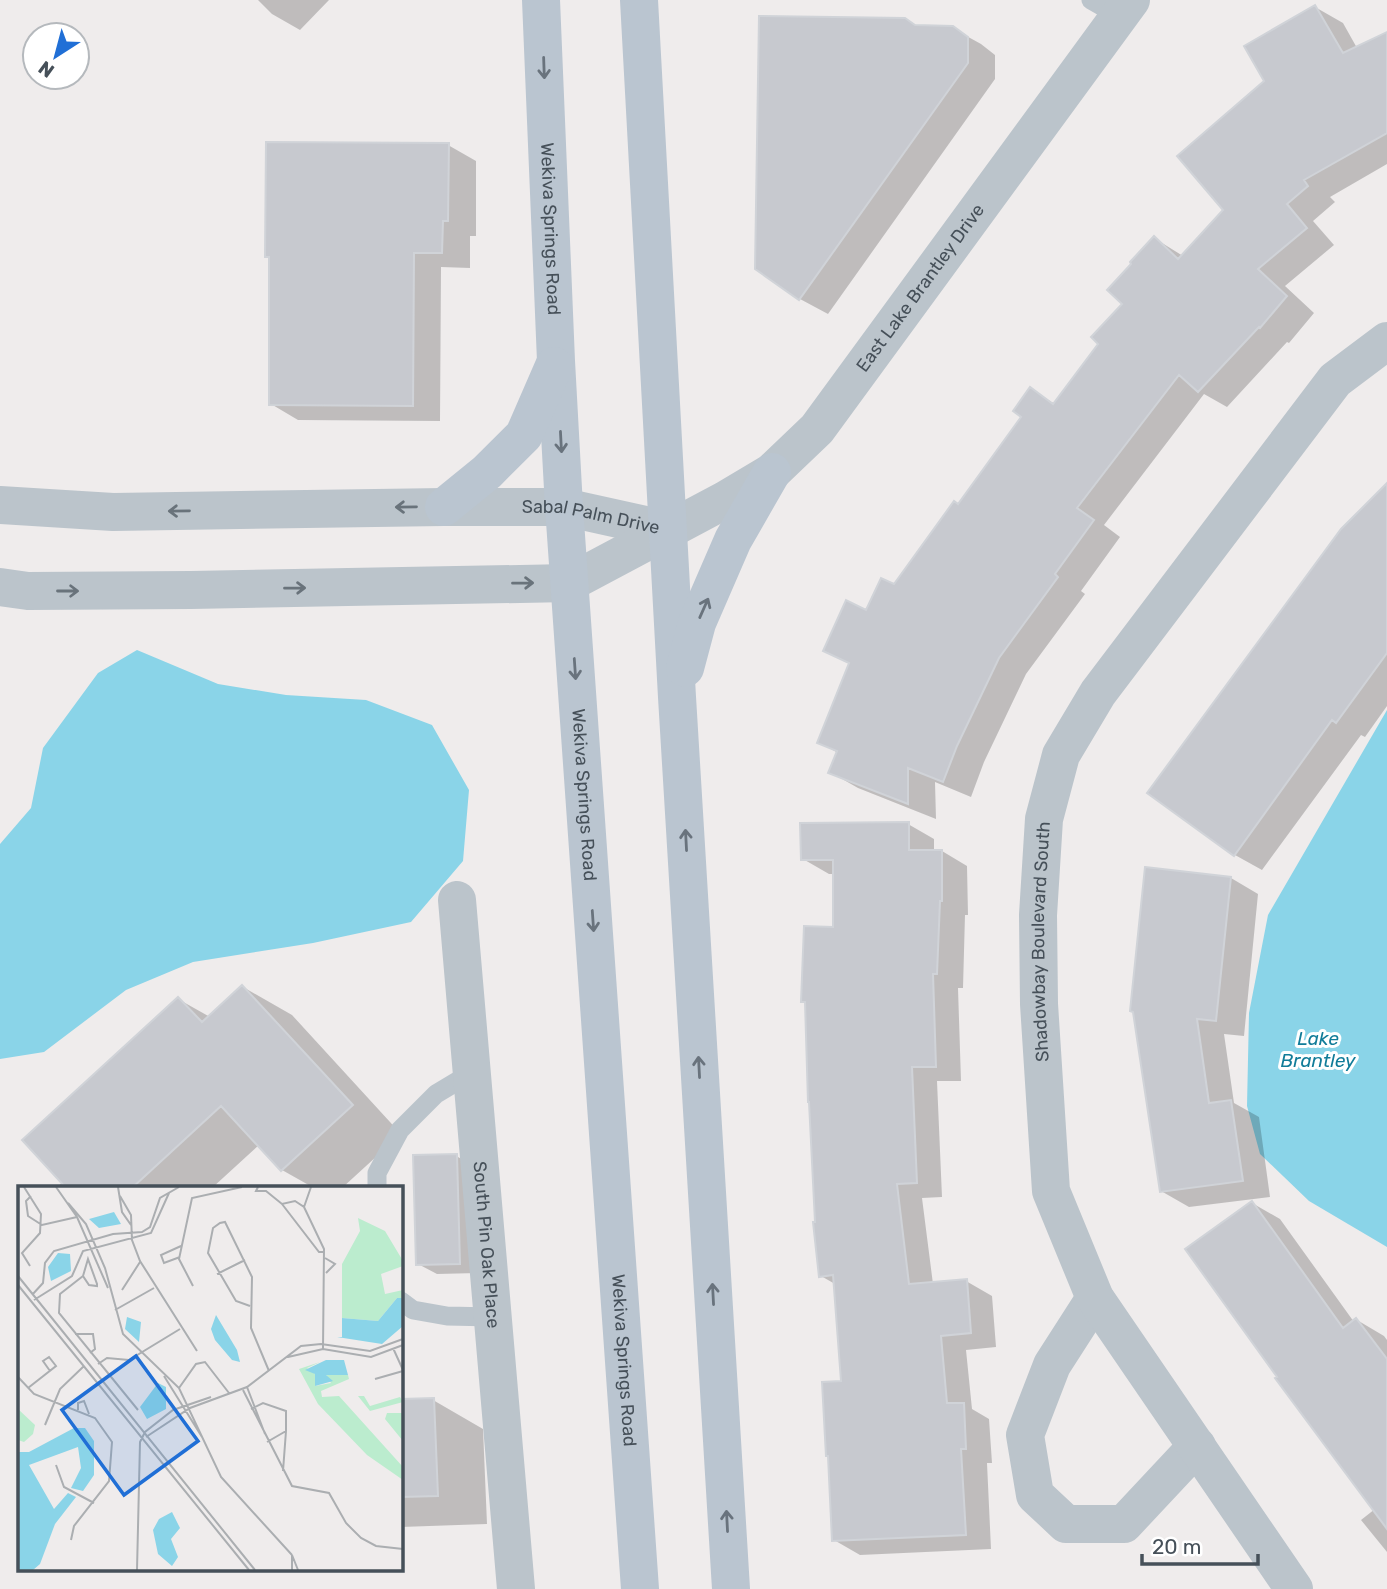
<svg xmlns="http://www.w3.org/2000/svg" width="1387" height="1589" viewBox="0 0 1387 1589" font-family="Rubik,sans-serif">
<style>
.water{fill:#8ad4e8}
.shadow{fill:#0003}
.building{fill:#c7c9cf;stroke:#d0d3d8;stroke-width:2}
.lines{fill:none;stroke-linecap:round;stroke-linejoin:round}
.service{stroke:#bbc4cb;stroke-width:19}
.minor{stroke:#bbc4cb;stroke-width:38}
.tertiary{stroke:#bbc4cb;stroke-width:38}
.secondary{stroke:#bac5d0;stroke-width:38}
.oneway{stroke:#69737d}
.oneway2{stroke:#69737b}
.labels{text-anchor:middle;stroke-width:6;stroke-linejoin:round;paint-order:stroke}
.street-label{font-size:18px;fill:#465059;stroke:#fff}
.water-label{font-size:19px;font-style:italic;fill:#117c99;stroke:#fff}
.inset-road{fill:none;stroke:#abaeb1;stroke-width:2}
.view{fill:#206fd6;fill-opacity:0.15;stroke:#206fd6;stroke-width:3.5}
.inset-edge{fill:none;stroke:#465059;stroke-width:3.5}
</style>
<rect width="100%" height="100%" fill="#efecec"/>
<path class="water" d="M137,650L218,684L286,695L366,700L432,725L469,790L463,861L411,922L313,943L193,962L126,990L44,1052L0,1059V844L31,808L43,748L98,673Z
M1387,710V1247L1309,1201L1260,1154L1247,1106L1249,1013L1268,915Z"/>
<path class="shadow" d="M258,0H329L300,30L272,14Z
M1315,7L1343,23L1357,48L1387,34V164L1330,197L1335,202L1313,221L1334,245L1285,286L1314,313L1289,343L1287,342L1227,407L1204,394L1104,525L1120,537L1081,591L1085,594L1026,674L984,762L971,797L935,782L936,819L858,788L830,772L838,753L819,742L851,665L825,650L894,587L959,506L1023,417L1031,390L1055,404L1101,344L1124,304L1154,238L1183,256L1225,210L1267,82Z
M917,27L952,28L981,44L995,55V79L828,314L800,299L757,268Z
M448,145L476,161V236H470V268L441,267L440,421L298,420L271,404V258Z
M1387,486V706L1365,737L1361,735L1262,870L1235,855Z
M908,824L934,839V851H942L967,866L968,915H965L963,988H958L961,1081H937L942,1197L922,1198L933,1284L966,1281L992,1296L996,1347L966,1350L972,1409L989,1419L992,1463H987L991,1549L860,1555L834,1540L843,1382L835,1284L821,1276L806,1003L803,1001L835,929V874H829L803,859Z
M1231,878L1258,894L1244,1036L1224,1034L1234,1103L1259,1117L1270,1197L1189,1207L1161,1191L1135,1013Z
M243,987L292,1015L401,1134L342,1188H314L282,1170L259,1145L212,1188H56L63,1182L178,999L210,1017Z
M456,1156L475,1166L478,1273L437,1274L418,1264Z
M1252,1203L1280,1219L1354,1322L1357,1320L1384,1336L1387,1340V1552L1361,1520L1375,1509Z
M433,1400L483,1429L487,1524L401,1527V1401Z"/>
<path class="building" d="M1315,5L1343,53L1387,32V133L1304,180L1308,186L1287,204L1307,228L1258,269L1287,296L1260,328L1259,327L1198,392L1179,375L1077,508L1094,520L1055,574L1058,577L999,658L957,746L943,782L908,768V804L828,773L837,751L817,743L849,663L823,651L846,600L866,610L881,578L894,584L954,501L958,504L1021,417L1013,411L1030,387L1053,404L1098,344L1091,337L1122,304L1107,290L1131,264L1130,262L1154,236L1178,259L1223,210L1177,156L1264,81L1244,46Z
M759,16L905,18L915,25L953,26L968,37V63L799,300L755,269Z
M266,142L449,143L448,221H443L442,253H414L413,406L269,405V257H265Z
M1387,483V653L1336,723L1332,720L1234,856L1147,793L1341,529Z
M909,822V850H942V901H940L937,974H933L936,1067H912L917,1183L897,1184L909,1284L967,1279L971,1333L941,1336L947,1403H964L966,1449H961L966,1535L832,1541L828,1456H826L822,1382L841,1381L833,1275L819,1277L813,1222H815L809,1102H808L805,1002H801L804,926L833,927V860H801L800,823Z
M1145,867L1231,877L1216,1021L1197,1019L1209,1103L1231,1100L1243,1181L1160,1192L1133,1012L1130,1011Z
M242,985L353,1105L281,1171L221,1106L132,1188H66L22,1140L178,997L202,1022Z
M457,1154L460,1264L416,1265L413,1155Z
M1252,1201L1343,1328L1356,1318L1387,1359V1529L1275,1378L1277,1377L1185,1249Z
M434,1398L438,1496L401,1497V1399Z"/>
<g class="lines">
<path class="service" d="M1091,0L1119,16
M377,1188V1173L400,1130L436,1094L471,1073
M401,1301L413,1310L447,1316L493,1317"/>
<g class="minor">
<path id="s1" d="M457,900L516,1589"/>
<path d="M1095,1298L1052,1365L1025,1435L1035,1495L1066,1524H1124L1197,1446"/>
<path id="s2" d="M1294,1589L1095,1298L1051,1191L1039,1004L1038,915L1044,819L1061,755L1098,693L1335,380L1387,341"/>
</g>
<g class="tertiary">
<path id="s3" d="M0,505L113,512L444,507H564L668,530"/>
<path id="s4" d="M0,587L28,591L191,590L569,583L725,500L772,472L817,429L1131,0"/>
</g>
<g class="secondary">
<path id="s5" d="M541,0L556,361L564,507L640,1589"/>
<path d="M639,0L677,697L731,1589"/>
<path d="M444,507L487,472L524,435L554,366"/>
<path d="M685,668L697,623L733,540L772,472"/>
</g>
</g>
<defs><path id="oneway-shaft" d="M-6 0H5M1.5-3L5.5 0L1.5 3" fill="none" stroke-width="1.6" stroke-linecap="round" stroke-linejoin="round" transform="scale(1.75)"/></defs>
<g class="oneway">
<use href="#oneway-shaft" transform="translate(544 68) rotate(88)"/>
<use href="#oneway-shaft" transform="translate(561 442) rotate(87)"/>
<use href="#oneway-shaft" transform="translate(704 608) rotate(-66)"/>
<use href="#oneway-shaft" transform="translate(575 669) rotate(86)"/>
<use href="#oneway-shaft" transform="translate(686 840) rotate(-93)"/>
<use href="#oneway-shaft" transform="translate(593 921) rotate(86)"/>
<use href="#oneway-shaft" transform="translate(699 1067) rotate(-93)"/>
<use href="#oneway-shaft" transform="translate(713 1294) rotate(-93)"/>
<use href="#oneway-shaft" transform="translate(727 1521) rotate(-93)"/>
</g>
<g class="oneway2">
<use href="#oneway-shaft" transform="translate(406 507) rotate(179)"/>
<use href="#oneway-shaft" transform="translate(179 511) rotate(179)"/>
<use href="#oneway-shaft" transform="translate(523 583) rotate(-1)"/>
<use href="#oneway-shaft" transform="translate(295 588) rotate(-1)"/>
<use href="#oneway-shaft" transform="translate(68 591)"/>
</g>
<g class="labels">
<g class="street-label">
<text dy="6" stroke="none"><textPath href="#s5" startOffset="229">Wekiva Springs Road</textPath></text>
<text dy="6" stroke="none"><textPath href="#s4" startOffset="1038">East Lake Brantley Drive</textPath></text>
<text dy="6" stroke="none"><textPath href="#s3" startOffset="592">Sabal Palm Drive</textPath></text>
<text dy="6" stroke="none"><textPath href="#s5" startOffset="796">Wekiva Springs Road</textPath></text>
<text dy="6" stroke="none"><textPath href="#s2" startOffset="718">Shadowbay Boulevard South</textPath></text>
<text dy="6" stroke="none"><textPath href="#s1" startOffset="346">South Pin Oak Place</textPath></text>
<text dy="6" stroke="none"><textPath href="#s5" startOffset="1363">Wekiva Springs Road</textPath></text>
</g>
<g class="water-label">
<text x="1318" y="1045">Lake<tspan x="1318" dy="22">Brantley</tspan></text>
</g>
</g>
<g transform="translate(18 1186)">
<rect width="385" height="385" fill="#efecec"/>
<path d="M340,32L367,45L385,75V80L363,88L367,108L385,104V112H379L360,135L324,132V78L342,45ZM302,176L289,182L297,188V200L313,197L308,189H330L331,193L303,205L304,211L321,210L385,281V294L349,269L300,218L281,183ZM340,210H346L352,220L382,211L385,216L352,225ZM0,223L17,239L15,248L6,256L0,254ZM369,227H385V255L367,233Z" fill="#bbecce"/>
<path d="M96,26L103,38L81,42L71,33ZM40,67L52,68L53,85L33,95L30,81ZM379,112H385V140L364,158L319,151H324V132L360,135ZM198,129L219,164L222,176L214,174L197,154L193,143ZM109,131L123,136L121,156L107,143ZM308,174H326L330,189H308L315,195L297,200V188L287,184ZM140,197L148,201V223L129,233L122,221ZM56,242H67L76,255V289L65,305L53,302L63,282L60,261L11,279L36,323L50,307L58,311L37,338L22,378L15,384H0V266H11ZM154,326L162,342L153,353L160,371L154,380L140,368L135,344L141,333Z" fill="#8ad4e8"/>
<path class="inset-road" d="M6,1L23,28L22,47L4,67L12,80M38,1L59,31L90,102M100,1L104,26L113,39M240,1L238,5H248L264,18L277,15L286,21L306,63L305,163M13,10L8,15L10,30L24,39L59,31M102,10L113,29L114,54L122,75L179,165M50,17L68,38L87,82L105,148L161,202L203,291L274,369M264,18L301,66H306M286,21L293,1M162,71L146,77L143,69L163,60M307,72L317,78L308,87M70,73L79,98V100L71,99L65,90ZM199,88L227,74M0,90L237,384M65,90L42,108L41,127L120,224M0,99L231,384M175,100L161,73L174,12L224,1M104,104L122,76M14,109L25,97L27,77L36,65L95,48L124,46L132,41L142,12L161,1M16,114L54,90L65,65L133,47L151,7M232,120L218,115L190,67L195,42L202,37L207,36L234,91L233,142L251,185M97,124L136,102M57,148H75L77,163L72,167M375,162L385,184M270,171L305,163L353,171L385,159M80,178L89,172L111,174L162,143M146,190L184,251M0,191L16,208L77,232L94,256L91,295L56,340L53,354M357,193L385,185M229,201L247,248M10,202L38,180L31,171L25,175L32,185M161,202L178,178L187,176L211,207M225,204L274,300L311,307L328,337L343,352L358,360L385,363M233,223L245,217L268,225V245L249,256M60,224V217L66,215L71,228M27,239L42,203L66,180M128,251L172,222L229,201L283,160L303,158L352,165L385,153M38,279L46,301L76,317M265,285L268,245M119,384L122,256L127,246L155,224L193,211M274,384V369L280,384"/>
<path class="view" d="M118,170L180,255L106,309L44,224Z"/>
<rect width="385" height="385" class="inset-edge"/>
</g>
<g transform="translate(56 56) rotate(216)"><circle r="33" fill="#ffffff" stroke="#b5b9bd" stroke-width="2"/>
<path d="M0-5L12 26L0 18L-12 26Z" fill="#206fd6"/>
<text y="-10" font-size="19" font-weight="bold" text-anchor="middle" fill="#465059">N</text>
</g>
<path d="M1142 1554v10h116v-10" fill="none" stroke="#465059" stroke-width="3.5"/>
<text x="1152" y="1554" font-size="21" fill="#465059" stroke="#ffffff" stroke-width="5" paint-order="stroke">20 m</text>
</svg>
